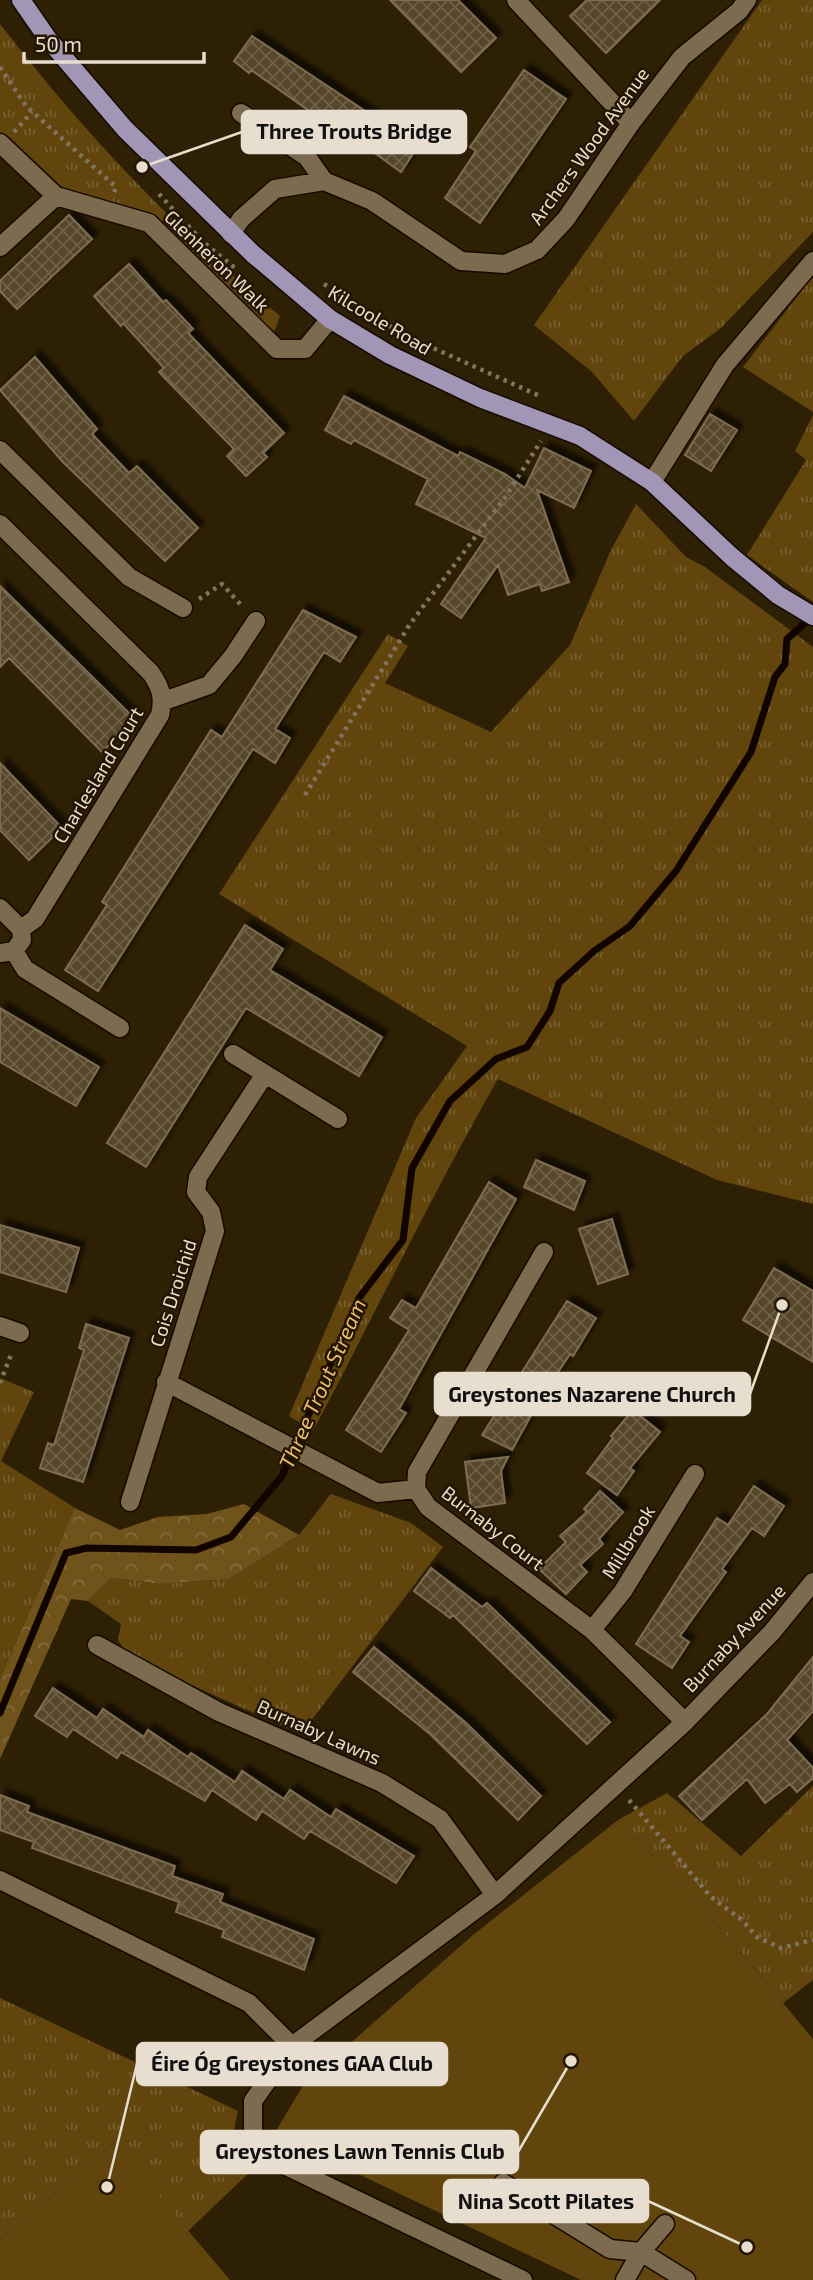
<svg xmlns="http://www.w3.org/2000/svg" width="813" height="2280" viewBox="0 0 813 2280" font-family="'Exo 2',sans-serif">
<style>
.grass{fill:url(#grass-tufts)}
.forest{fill:url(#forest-crowns)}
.pitch{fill:#61450d}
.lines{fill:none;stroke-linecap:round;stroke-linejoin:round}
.stream{stroke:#120500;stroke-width:7}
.building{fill:url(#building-cross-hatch);stroke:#7f6d51;stroke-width:2;filter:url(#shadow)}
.minor-casing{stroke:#140a00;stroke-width:21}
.major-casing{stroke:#140a00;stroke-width:21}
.path{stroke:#81755f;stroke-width:4.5;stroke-dasharray:3.5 5;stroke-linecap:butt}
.minor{stroke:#7c6b4e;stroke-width:18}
.major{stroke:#a296b6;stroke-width:18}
.labels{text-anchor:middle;stroke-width:5;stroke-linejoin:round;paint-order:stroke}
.street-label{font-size:19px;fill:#e8decf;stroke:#241600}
.water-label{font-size:21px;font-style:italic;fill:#ecbe6e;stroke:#241600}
.leader{fill:none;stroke:#e8decf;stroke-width:2.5}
.callout-dot{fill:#e8decf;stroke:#241600;stroke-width:2.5}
.callout{fill:#e8decf;stroke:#e8decf;stroke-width:2.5}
.callout-label{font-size:21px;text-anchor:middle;font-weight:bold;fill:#111}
</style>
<defs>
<pattern id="grass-tufts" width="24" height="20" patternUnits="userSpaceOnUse" patternTransform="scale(1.75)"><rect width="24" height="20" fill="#61450d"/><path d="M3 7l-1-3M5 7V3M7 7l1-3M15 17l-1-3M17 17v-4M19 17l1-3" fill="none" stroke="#785f2f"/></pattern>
<pattern id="forest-crowns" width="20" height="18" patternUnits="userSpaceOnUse" patternTransform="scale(1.75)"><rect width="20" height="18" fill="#70531b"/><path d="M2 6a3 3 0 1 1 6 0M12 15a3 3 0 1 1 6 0" fill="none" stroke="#846b3b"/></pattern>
<pattern id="building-cross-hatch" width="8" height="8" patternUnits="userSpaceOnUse" patternTransform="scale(1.75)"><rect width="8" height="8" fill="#56462a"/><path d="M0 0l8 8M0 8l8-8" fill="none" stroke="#6e6048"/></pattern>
<filter id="shadow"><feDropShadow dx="6" dy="-6" stdDeviation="2" flood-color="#0009"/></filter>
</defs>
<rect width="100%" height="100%" fill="#2e2004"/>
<path class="grass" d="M762,0H813V232L721,328L683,356L634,421L592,372L534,325Z
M0,24C82,131 176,230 280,316L273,335L148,217L77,195L42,177L0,135Z
M813,276V412L743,367Z
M813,415V602L747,555L806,460L795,451Z
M636,504L686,557L705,567L813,647V1204L717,1180L498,1079C432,1194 375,1314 313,1431L289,1416L416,1118L467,1046L219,894L388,634L408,646L385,683L491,732L570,645L611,550Z
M0,1378L34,1392L1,1461L75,1508L0,1679Z
M331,1494L411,1523L443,1547L301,1734L142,1663L125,1651L118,1640L121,1624L88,1601L111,1578L160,1584L229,1579L299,1535Z
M813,1786V1980L783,2003L710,1916L618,1820L667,1793L741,1856Z
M0,1998L238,2111L231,2143L254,2168L188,2231L114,2143L0,2240Z"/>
<path class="forest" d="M244,1504L299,1535L229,1579L160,1584L111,1578L88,1601L71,1599L0,1759V1679L75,1508L120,1530L158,1517L207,1514Z"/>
<path class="pitch" d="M618,1820L710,1916L813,2039V2280H581L274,2134L304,2084L473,1935Z
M114,2143L230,2280H0V2240Z"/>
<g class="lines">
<path class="stream" d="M0,1713L66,1553L87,1548L196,1550L231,1537L282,1476L359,1298L403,1240L412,1168L450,1101L496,1059L527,1047L550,1011L559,983L594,951L630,926L676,871L751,752L775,677L785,664L787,639L812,617"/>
</g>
<path class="building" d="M390,0H458L496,38L461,72Z
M587,0H660L606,53L570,16Z
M252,36L418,146L401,172L340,128L338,131L251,70L249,73L234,61Z
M524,70L566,99L480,223L445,198L476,151L470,147Z
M69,215L92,239L17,309L0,291V281Z
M129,264L163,302L166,300L193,329L188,333L284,433L263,453L267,457L246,476L227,456L234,449L159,372L164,368L123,323L121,326L94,296Z
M35,357L97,429L92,434L129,473L137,466L198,528L165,561L62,461L0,390Z
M344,396L458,456L460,452L505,474L525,488L544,448L591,471L574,508L537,490L569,582L542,591L540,584L508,595L498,565L461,618L441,604L486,538L416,504L428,479L354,440L351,444L325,430Z
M710,414L737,430L711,471L685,455Z
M0,586L135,719L102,752L9,658L0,667Z
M303,610L356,637L340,662L324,652L275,729L290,738L275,763L253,749L98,991L65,970L107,905L102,902L211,730L222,737Z
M0,763L62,828L29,860L0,830Z
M245,925L283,949L270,970L382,1037L359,1076L246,1008L146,1167L107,1143Z
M0,1008L99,1067L76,1106L0,1062Z
M536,1160L585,1181L574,1210L524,1187Z
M489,1182L516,1199L399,1409L406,1413L381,1452L346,1430L409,1330L390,1318L402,1300L416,1308Z
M612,1219L628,1274L598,1284L579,1229Z
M0,1225L79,1248L66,1292L0,1272Z
M774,1268L813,1291V1362L743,1320Z
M567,1301L596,1318L573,1356L570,1354L539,1401L512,1450L482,1435Z
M86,1324L129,1338L83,1482L40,1468L48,1443L54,1445L84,1350L79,1348Z
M633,1410L660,1432L630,1468L634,1471L617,1495L587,1473L613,1438L611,1436Z
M508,1457L501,1471L505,1503L471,1508L465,1462Z
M754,1486L784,1506L764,1536L752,1528L722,1569L726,1572L680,1636L689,1642L672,1668L636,1644L717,1518L728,1525Z
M600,1491L623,1512L599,1539L603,1544L580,1565L587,1572L566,1594L539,1569L566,1542L560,1536L587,1512L584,1509Z
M431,1568L482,1607L487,1603L610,1722L587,1744L453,1615L450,1618L414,1591Z
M374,1647L465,1722L541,1796L518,1820L430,1734L353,1672Z
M813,1657V1711L787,1740L813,1768V1778L797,1792L790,1784L765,1803L747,1779L702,1820L679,1796L767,1714Z
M53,1688L97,1718L103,1709L144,1737L148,1730L188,1757L191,1753L235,1782L242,1771L284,1799L290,1790L331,1817L336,1809L414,1856L396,1883L310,1831L304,1839L262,1811L256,1820L212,1790L205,1801L121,1752L117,1758L73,1729L67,1737L35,1716Z
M0,1795L29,1806L27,1812L175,1866L172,1876L223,1894L220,1902L314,1939L304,1970L222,1937L224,1930L176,1912L179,1902L32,1848L34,1842L0,1830Z"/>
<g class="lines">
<g class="minor-casing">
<path id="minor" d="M516,0L631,123
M241,113L307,157L324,181
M0,143L56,196L149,223L277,349H305L330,319
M231,234L241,219L275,189L324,181L372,201L461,261L505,264L537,250L566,219L631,123L682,57L739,11L747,0
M0,247L56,196
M0,450L129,577L183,608
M652,482L725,365L813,261
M0,524L151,673C161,688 164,697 160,715L35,919L21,929
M164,701L209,685L233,656L256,621
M0,908L21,929L22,940L14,951L0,953
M14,951L25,969L120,1028
M233,1054L338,1119
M544,1252L417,1472L416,1489L428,1507L592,1630L685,1722
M0,1326L20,1333
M166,1382L378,1493L416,1489
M130,1502L215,1231L211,1212L196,1192L198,1177L265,1074
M592,1630L623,1591L695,1474
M97,1645L219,1712L382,1783L440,1819L495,1895
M0,1880L249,2003L292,2046
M503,2183L610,2249L641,2252L686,2280
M523,2280L253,2150V2101L292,2046L495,1895L685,1722L772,1632L813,1582
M625,2280L641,2252L665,2224"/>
</g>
<g class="major-casing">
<path id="major" d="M21,0L48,39L125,129L253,254L330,319L390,355L480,398L580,436L652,482L732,557L778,595L813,616"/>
</g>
<path class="path" d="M0,67L26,106L116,187L114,193
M14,132L32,112
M159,194L203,242L235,268
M324,284L402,334L542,397
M199,599L222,584L242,606
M305,795L410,624L506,496L541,441
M0,1383L12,1352
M629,1800L711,1897L742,1920L757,1937L781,1948L813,1940"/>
<use href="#minor" class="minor"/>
<use href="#major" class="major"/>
</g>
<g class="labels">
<g class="street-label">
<text transform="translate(589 146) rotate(-54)" y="7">Archers Wood Avenue</text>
<text transform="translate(217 261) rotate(44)" y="7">Glenheron Walk</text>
<text transform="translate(380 320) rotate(31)" y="7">Kilcoole Road</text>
<text transform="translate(98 775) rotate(-59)" y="7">Charlesland Court</text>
<text transform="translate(173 1293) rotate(-72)" y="7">Cois Droichid</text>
<text transform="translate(493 1528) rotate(38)" y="7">Burnaby Court</text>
<text transform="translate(628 1542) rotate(-58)" y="7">Millbrook</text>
<text transform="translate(734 1638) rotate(-47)" y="7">Burnaby Avenue</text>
<text transform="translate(319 1732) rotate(24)" y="7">Burnaby Lawns</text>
</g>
<g class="water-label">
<text transform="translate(323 1384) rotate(-66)" y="7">Three Trout Stream</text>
</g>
</g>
<path class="leader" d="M142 167L242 132M782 1305L750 1394M107 2187L137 2064M571 2061L518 2152M747 2247L648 2201"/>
<g class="callout-dot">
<circle cx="142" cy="167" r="7"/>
<circle cx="782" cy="1305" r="7"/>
<circle cx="107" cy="2187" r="7"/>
<circle cx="571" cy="2061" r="7"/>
<circle cx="747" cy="2247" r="7"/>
</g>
<g class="callout">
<rect x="242" y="111" width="224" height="42" rx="7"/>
<rect x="435" y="1373" width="315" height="42" rx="7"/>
<rect x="137" y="2043" width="310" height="42" rx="7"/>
<rect x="201" y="2131" width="317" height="42" rx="7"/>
<rect x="444" y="2180" width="204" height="42" rx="7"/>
</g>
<g class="callout-label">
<text x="354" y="139">Three Trouts Bridge</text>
<text x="592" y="1402">Greystones Nazarene Church</text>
<text x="292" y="2071">Éire Óg Greystones GAA Club</text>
<text x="360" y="2159">Greystones Lawn Tennis Club</text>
<text x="546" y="2209">Nina Scott Pilates</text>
</g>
<path d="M24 52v10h180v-10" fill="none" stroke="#e8decf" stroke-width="3.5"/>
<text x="35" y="52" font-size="21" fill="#e8decf" stroke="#241600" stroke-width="5" paint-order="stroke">50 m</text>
</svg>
